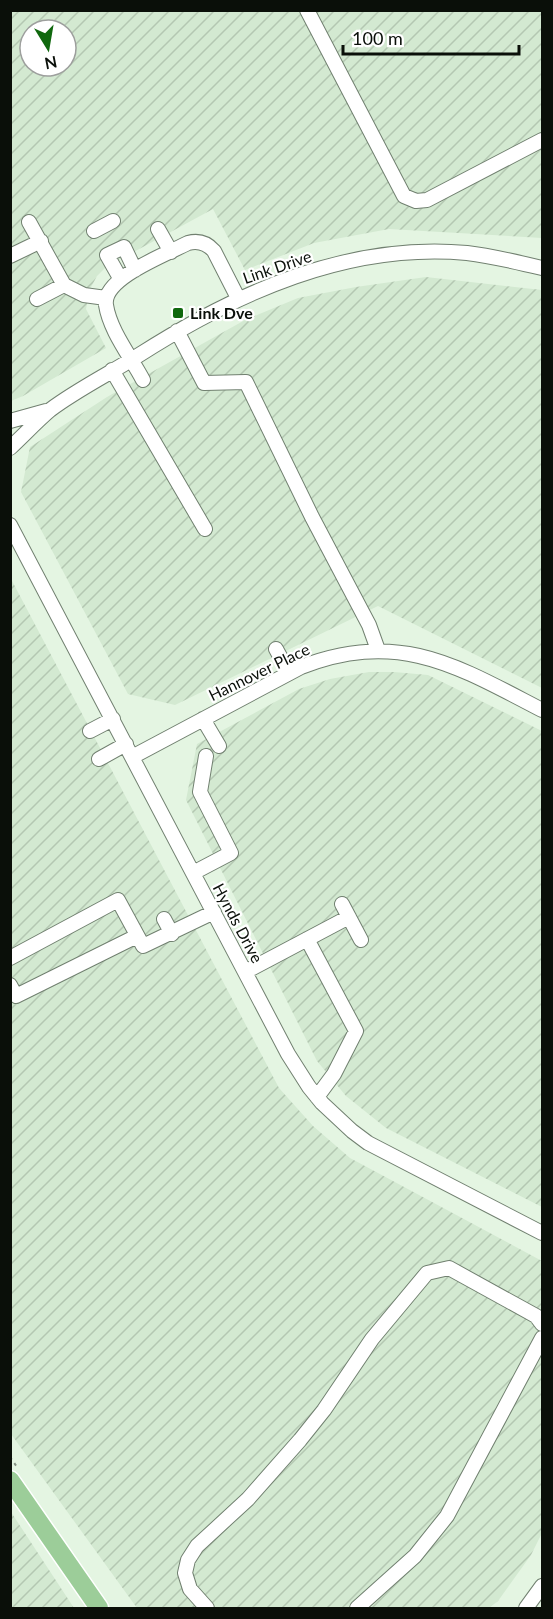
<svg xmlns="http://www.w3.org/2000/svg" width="553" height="1619" viewBox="0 0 553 1619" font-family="Lato,sans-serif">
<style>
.industrial{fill:url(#industrial-furrows);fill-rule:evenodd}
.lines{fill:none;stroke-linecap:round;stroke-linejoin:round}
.minor-casing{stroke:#718070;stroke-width:16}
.major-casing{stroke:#fff;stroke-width:21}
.path{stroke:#849083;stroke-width:2;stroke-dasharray:3 4.5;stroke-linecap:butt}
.minor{stroke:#fff;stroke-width:14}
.major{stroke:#9ccd99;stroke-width:18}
.poi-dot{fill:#10680e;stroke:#fff;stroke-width:2}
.labels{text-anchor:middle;stroke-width:4.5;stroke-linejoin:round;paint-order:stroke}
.street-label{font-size:16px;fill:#0a0f09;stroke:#fff}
.poi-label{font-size:16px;font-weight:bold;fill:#0a0f09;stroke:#fff;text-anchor:start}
</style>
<defs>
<pattern id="industrial-furrows" width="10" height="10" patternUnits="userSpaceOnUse" patternTransform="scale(1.5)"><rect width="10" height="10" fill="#d3e9d1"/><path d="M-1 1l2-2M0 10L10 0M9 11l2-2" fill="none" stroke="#b4c7b2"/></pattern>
</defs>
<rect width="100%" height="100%" fill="#e4f5e2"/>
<path class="industrial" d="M11,11H542V238L389,229L314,243L245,270L213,209L106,267L97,276L90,289L86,309L106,348L23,396L11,401ZM30,30H66V66H30Z
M426,277L542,290V688L378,606L175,705L128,694L21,492L30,447L107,397L245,320L298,298L356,287Z
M10,577L279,1088L313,1126L350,1158L542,1261V1533L531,1555L498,1601L489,1608H137L11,1434Z
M369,672H394L428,675L542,731V1207L386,1128L346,1096L317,1061L186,800L197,744L299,689L330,679Z
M11,1512L74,1608H11Z"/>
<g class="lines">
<g class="minor-casing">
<path id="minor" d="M307,10L404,196L416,201L427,200L542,140
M29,222L64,285
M158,229L171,252
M94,231L113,221
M10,256L41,241
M120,278L107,255L124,247L135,270
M37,299L64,285L84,295L106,298
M177,331L204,383L246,382L312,517L369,625L378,650
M112,370L205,529
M143,380C131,357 110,331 106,305C102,278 167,254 188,243C199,240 207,243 214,251L238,298
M10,421L46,411
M10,448C24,435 36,422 50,410C78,389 109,374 139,355C236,293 348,242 467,253C492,256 517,262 542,268
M10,525L288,1054L309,1087L322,1103L352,1131L368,1143L542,1233
M276,649L289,673
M203,719L219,746
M90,731L113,719
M132,757L301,667C399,629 457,666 542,710
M99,759L126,744
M193,873L231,853L200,792L206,756
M342,904L361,940
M164,919L172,934
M307,939L356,1031L334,1074L317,1097
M10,958L118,900L143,946L214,912
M245,972L349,917
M10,985L16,996L137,936
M207,1608L190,1589L185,1573L188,1560L197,1546L248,1499L300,1440L324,1410L372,1339L427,1273L449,1268L536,1316L542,1324
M357,1608L415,1556L447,1516L542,1338
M526,1608L542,1586"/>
</g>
<g class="major-casing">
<path id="major" d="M10,1480L99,1608"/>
</g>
<path class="path" d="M10,1457L17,1467"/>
<use href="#minor" class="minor"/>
<use href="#major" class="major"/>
</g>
<rect class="poi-dot" x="172" y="307" width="12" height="12" rx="3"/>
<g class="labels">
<g class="street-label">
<text transform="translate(277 267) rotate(-19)" y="6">Link Drive</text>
<text transform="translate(259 672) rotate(-26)" y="6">Hannover Place</text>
<text transform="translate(238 923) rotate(62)" y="6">Hynds Drive</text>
</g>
<g class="poi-label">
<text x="190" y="319">Link Dve</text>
</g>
</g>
<rect width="553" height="1619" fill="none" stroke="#0a0f09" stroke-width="24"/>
<g transform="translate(48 48) rotate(169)"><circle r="28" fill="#ffffff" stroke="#9d9f9d" stroke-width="1.5"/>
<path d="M0-4.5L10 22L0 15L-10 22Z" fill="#10680e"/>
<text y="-9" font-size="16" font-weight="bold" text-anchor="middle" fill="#0a0f09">N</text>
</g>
<path d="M343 45v9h176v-9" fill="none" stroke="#0a0f09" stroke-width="3"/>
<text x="352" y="45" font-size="18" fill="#0a0f09" stroke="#ffffff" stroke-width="4.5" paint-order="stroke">100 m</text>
</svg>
